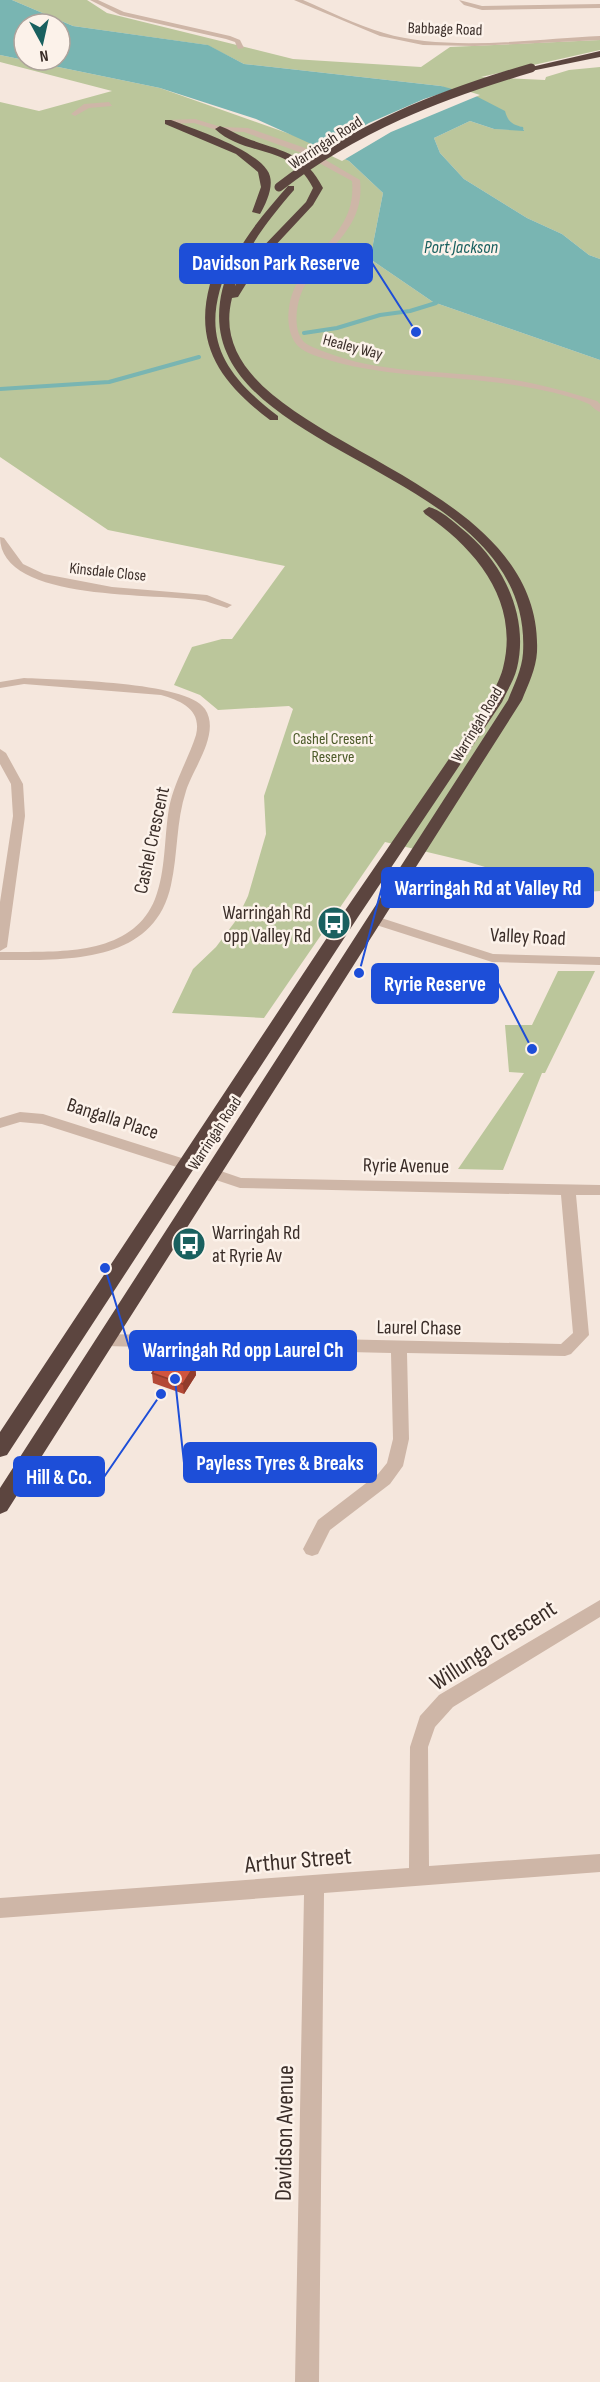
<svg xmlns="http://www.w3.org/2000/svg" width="600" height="2382" viewBox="0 0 600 2382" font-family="'Sofia Sans Condensed',sans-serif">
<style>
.green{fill:#bbc69b}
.water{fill:#79b5b2;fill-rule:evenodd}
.pier{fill:#f5e7dd}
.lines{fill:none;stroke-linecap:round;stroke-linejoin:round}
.stream{stroke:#79b5b2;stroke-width:4}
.minor{fill:#ceb6a7;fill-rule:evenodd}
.highway{fill:#5c453f;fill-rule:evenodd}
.highway-bridge{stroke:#5c453f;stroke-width:9}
.wall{fill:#b44936}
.shaded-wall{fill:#923c2c}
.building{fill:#d1553f;stroke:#923c2c;stroke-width:1.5}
.labels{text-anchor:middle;stroke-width:5;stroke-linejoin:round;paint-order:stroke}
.far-street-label{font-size:16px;fill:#3a2d28;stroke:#fcf2ea}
.far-park-label{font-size:16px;fill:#4d5b2a;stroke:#fcf2ea}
.far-water-label{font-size:18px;font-style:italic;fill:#19605f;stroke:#fcf2ea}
.street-label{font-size:20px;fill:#3a2d28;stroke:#fcf2ea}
.poi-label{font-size:20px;fill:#3a2d28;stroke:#fcf2ea;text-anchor:end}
.near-street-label{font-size:24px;fill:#3a2d28;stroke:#fcf2ea}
.leader{fill:none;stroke:#1d4ed8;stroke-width:2}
.callout-dot{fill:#1d4ed8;stroke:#fcf2ea;stroke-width:2}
.callout{fill:#1d4ed8;stroke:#1d4ed8;stroke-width:2}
.callout-label{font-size:21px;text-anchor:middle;font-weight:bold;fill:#fff}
</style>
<rect width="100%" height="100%" fill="#f5e7dd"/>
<path class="green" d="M12,0H87L107,13L293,59L421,67L450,47L600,40V50L481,77L545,80L546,77L569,70L600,67V259L589,255L562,234L527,218L464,179L440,153L434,138L470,121L494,129L524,130L522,127L514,126L507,118L441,86L244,64L207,45L73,26Z
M0,55L160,88L304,139L349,161L383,193L373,244V261L433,302L600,360V891L571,893L465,861L385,842L264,1018L172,1013L193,969L216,947L237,919L248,896L266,834L264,796L293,709L289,706L218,710L200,695L174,685L192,647L222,639H232L285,566L108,530L0,457V102L39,111L112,91L0,62Z
M558,971H595L545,1073H542L503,1170L458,1169L524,1073L509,1072L505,1025H532Z"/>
<path class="water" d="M0,0H12L73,26L208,45L244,64L441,86L474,95L505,111C508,122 513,125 523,127L524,131L494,129L470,121L434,138L440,153L464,179L527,218L562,234L589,255L600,259V360L433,302L373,261V244L383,193L349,161L256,119L160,88L0,55ZM24,24H60V60H24Z"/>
<path class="pier" d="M458,88L480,95L391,132L342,161L321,151L369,123L424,99Z"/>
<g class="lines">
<path class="stream" d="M304,333L337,328L380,315L410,311L436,303
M0,389L109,382L199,357"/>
<path class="minor" d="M90,0H98L124,12L230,36L240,40L244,48L238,49L235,42L226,39L120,15Z
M294,0H303C329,11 356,25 384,33C446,52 535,39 600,36V40L475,46L423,45L380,36Z
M459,0L482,6L600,4V8L482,10L464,5Z
M109,102L112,106L89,108L75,116L71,114L84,104Z
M195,119L221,127L248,128L305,148L360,180C366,234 317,250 301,294C296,307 293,331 304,342C310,347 318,349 325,352C381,374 441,370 500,378C533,382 565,391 597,401L600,404V412C595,410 593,407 589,404C567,394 538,389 514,385C453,375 392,378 332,361C322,358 307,354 299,347C289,338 287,321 289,308C295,257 358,239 352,181L299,152L244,132L220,131L194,123L168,124L164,122L168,120Z
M0,537L4,538L23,564L44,574L112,587L207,595L232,605L227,608C220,606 212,603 205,601C160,592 0,604 0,537Z
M24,678C59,680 187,681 205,709C221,733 193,768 186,791C176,821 178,854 171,885C154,965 64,960 0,960V952C53,951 131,959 155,899C166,871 164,838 169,808C174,782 188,760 196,735C202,710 182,701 161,695L24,684L0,688V682Z
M0,749L6,753L23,784L25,816L7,947L0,951V902L13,816L11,784L0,764Z
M375,916L493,954L600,957V965L492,962L370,923L368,920L370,917Z
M20,1112L43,1114L191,1161L193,1165L186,1170L42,1124L20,1122L0,1128V1118Z
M212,1168L241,1178L600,1185V1195H576L589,1335L571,1354L565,1356L407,1353L409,1439L403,1466L390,1484L330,1530L318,1554L312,1556L306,1554L303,1549L318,1520L378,1474L387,1463L393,1439L391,1353L105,1346L99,1344L97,1340L99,1336L105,1334L561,1344L573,1333L561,1195L240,1188L207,1177L205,1173L207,1169Z
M600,1600V1617L453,1707L435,1727L428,1747L429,1866L600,1854V1872L324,1893L319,2382H295L304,1895L0,1918V1898L409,1868L410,1747L420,1716L439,1695Z"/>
<path class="highway" d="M600,51V57L531,71L527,68Z
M165,120H171C196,130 252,148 267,170C276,182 267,202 260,214L252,212L261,187L258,172L236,154L165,124Z
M220,126C229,129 237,135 246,138C280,151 305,152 323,188L313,205L259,263L238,297L232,298C195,444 545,462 537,652C536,669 528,685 522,700L7,1511L0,1514V1488L508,700C514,685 522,669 523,653C534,465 199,459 220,302C226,257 259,219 288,186H294V190C270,218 244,249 235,286L251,259L306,202L313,188C291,143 246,158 215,129Z
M228,253L233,256C198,329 216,369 278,416V420H270C222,384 193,346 210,284C213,275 219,256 228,253Z
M429,507C443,511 456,524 467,533C505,566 529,618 517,668C514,680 507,691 502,702L358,917L7,1455L0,1457V1432L346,909L488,702C493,691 500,680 503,668C520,601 476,549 425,514L423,511Z"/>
<path class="highway-bridge" d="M279,187C355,128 439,95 531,68"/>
</g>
<path class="wall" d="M195,1365L196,1375L184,1394L153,1383L152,1373Z"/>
<path class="shaded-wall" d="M195,1365L196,1375L184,1394L183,1384Z"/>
<path class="building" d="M165,1354L195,1365L183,1384L152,1373Z"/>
<defs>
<g id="bus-disc" transform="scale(1.725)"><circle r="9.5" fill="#19605f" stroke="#fcf2ea"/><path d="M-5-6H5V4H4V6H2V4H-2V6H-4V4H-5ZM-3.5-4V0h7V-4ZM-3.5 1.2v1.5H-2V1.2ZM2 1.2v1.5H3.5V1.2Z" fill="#fff"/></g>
</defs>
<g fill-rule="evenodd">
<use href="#bus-disc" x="334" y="923"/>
<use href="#bus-disc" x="189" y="1244"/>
</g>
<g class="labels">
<g class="far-street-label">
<text transform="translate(445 28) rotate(2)" y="6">Babbage Road</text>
<text transform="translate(325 142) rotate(-33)" y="6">Warringah Road</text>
<text transform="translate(353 346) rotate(15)" y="6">Healey Way</text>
<text transform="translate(108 571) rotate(6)" y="6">Kinsdale Close</text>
<text transform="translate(476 724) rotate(-59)" y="6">Warringah Road</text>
<text transform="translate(214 1133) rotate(-57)" y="6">Warringah Road</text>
</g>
<g class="far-park-label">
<text x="333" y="744">Cashel Cresent<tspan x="333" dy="18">Reserve</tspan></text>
</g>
<g class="far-water-label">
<text x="461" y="253">Port Jackson</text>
</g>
<g class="street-label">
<text transform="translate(151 840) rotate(-78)" y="7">Cashel Crescent</text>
<text transform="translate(528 936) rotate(3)" y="7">Valley Road</text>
<text transform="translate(113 1118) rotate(18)" y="7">Bangalla Place</text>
<text transform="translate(406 1165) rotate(1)" y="7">Ryrie Avenue</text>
<text transform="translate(419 1327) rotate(1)" y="7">Laurel Chase</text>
</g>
<g class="poi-label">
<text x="311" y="919">Warringah Rd<tspan x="311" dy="23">opp Valley Rd</tspan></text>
<text x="212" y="1239" text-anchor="start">Warringah Rd<tspan x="212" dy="23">at Ryrie Av</tspan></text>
</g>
<g class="near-street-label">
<text transform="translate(493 1645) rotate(-33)" y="8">Willunga Crescent</text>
<text transform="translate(298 1860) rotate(-5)" y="8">Arthur Street</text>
<text transform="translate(284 2133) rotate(-89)" y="8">Davidson Avenue</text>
</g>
</g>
<path class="leader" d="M416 332L372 263M359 973L382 887M532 1049L498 983M105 1268L130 1350M175 1379L184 1463M161 1394L104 1477"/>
<g class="callout-dot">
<circle cx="416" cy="332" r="6"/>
<circle cx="359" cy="973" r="6"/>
<circle cx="532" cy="1049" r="6"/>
<circle cx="105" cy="1268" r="6"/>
<circle cx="175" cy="1379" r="6"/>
<circle cx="161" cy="1394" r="6"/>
</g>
<g class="callout">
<rect x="180" y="244" width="192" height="39" rx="6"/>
<rect x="382" y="868" width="211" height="39" rx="6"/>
<rect x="372" y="964" width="126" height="39" rx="6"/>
<rect x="130" y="1331" width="226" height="39" rx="6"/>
<rect x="184" y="1443" width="192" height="39" rx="6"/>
<rect x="14" y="1457" width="90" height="39" rx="6"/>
</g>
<g class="callout-label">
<text x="276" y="270">Davidson Park Reserve</text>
<text x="488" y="895">Warringah Rd at Valley Rd</text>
<text x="435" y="991">Ryrie Reserve</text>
<text x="243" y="1357">Warringah Rd opp Laurel Ch</text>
<text x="280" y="1470">Payless Tyres &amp; Breaks</text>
<text x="59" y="1484">Hill &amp; Co.</text>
</g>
<g transform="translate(42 42) rotate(172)"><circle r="28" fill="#fcf2ea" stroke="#aea39c" stroke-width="1.5"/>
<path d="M0-4.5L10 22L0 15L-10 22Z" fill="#19605f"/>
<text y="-9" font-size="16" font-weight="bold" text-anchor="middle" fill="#3a2d28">N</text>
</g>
</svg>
